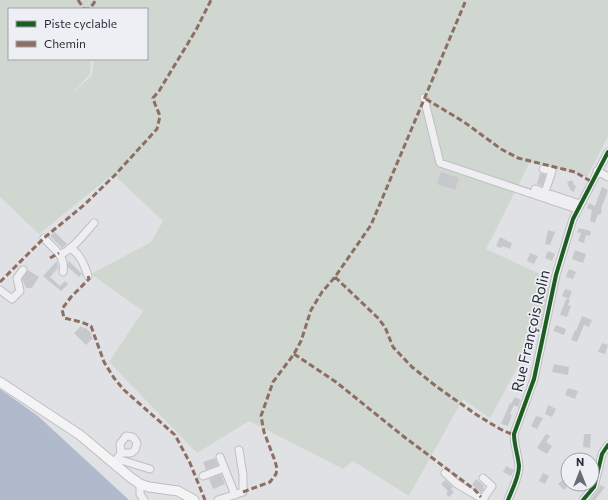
<svg xmlns="http://www.w3.org/2000/svg" width="608" height="500" viewBox="0 0 608 500" font-family="Commissioner,sans-serif">
<style>
.green{fill:#cfd7d0;fill-rule:evenodd}
.water{fill:#b1bacc}
.building{fill:#c6c8cb}
.lines{fill:none;stroke-linecap:round;stroke-linejoin:round}
.minor-casing{stroke:#bebfc2;stroke-width:9}
.major-casing{stroke:#bdbec1;stroke-width:11}
.minor{stroke:#efeff1;stroke-width:7}
.major{stroke:#f4f4f5;stroke-width:9}
.quiet{stroke:#8d6e63;stroke-width:3;stroke-dasharray:6 3;stroke-linecap:butt}
.cycleway-casing{stroke:#edeff4;stroke-width:6}
.cycleway{stroke:#1b5e20;stroke-width:4}
.labels{text-anchor:middle;stroke-width:3.5;stroke-linejoin:round;paint-order:stroke}
.street-label{font-size:15px;fill:#292d3b;stroke:#edeff4}
</style>
<rect width="100%" height="100%" fill="#e0e1e4"/>
<path class="green" d="M0,0H608V136L587,177L530,162L486,249L551,279L541,324L490,418L463,399L409,496L353,461L343,469L249,421L197,453L109,362L143,311L91,274L151,242L163,221L113,174L39,234L0,197ZM9,9H147V59H94L92,75L70,96L90,74L91,59H9Z"/>
<path class="water" d="M0,389L38,416L129,500H0Z"/>
<path class="building" d="M441,172L459,178L455,190L437,184Z
M540,173L546,175L542,186L537,184Z
M572,180L574,185L576,186L574,192L570,190L567,182Z
M602,187L608,190L601,209L602,210L600,215L598,214L595,223L590,221L592,210L587,208L589,203L595,206Z
M579,228L591,231L590,236L586,235L584,243L578,241L581,233L577,232Z
M548,230L555,232L550,245L545,244Z
M55,232L67,244L62,248L50,236Z
M500,237L512,243L510,249L502,246L501,248L496,246Z
M575,250L586,254L583,263L572,259Z
M548,251L555,254L552,261L545,258Z
M530,253L538,256L534,264L527,261Z
M57,261L58,268L50,277L60,286L65,281L68,284L61,291L43,276Z
M69,261L82,274L79,277L68,267V263Z
M569,269L576,272L573,279L566,277Z
M28,270L39,277L32,288H26L22,279Z
M565,289L572,291L569,299L562,296Z
M566,299L570,300L568,305L571,306L567,317L560,315Z
M582,316L592,320L589,327L584,325L577,342L571,340L575,330L576,331Z
M556,325L566,329L564,335L553,331Z
M81,326L84,329L85,327L92,334L90,335L93,338L86,345L74,333Z
M602,343L608,345L605,354L598,352Z
M554,364L569,367L568,375L552,372Z
M520,378L526,381L522,390L516,386Z
M568,388L578,391L575,399L565,395Z
M515,397L521,400L518,407L511,404Z
M510,403L514,405L510,414L512,415L508,426L501,424Z
M548,405L556,409L552,417L545,414Z
M536,416L543,418L537,429L531,426Z
M546,434L550,436L546,442L552,446L547,454L537,448Z
M584,434H591L590,448L583,447Z
M215,458L218,465L206,470L203,462Z
M506,466L514,470L511,476L503,472Z
M543,473L549,476L545,484L539,481Z
M221,474L225,484L213,489L209,479Z
M568,475V486L564,490L558,484Z
M476,479L484,486L483,488L484,489L481,493L472,485Z
M445,480L453,487L451,489L454,492L449,497L446,494L448,491L441,484Z
M600,485L605,487L602,491L595,500H590L598,490Z"/>
<g class="lines">
<g class="minor-casing">
<path id="minor" d="M424,98L440,163L577,209
M543,169L552,171L545,192
M597,171L608,177
M535,189L580,204
M44,238C54,250 66,255 63,272
M70,248C80,253 85,266 88,276
M60,255C74,248 84,234 94,223
M0,290L12,299L20,291L17,278L23,270
M220,457L235,495
M116,460L124,461L150,469
M114,463L121,453H131L135,450L137,443C134,437 132,436 126,436L120,444L121,453
M445,473L457,484L484,500
M203,476L224,468
M140,484V494L144,500
M483,499L492,486L483,478
M218,500L243,492V475L239,450
M508,500C512,490 519,477 519,466C518,455 514,445 514,434L534,379L556,275L573,219L608,152
M583,500L594,487L602,454L608,445"/>
</g>
<g class="major-casing">
<path id="major" d="M0,382L80,435L130,477L140,484L149,487L178,491L194,500"/>
</g>
<use href="#minor" class="minor"/>
<use href="#major" class="major"/>
<path class="quiet" d="M78,0L84,9
M84,9H89L94,3L95,0
M426,99L464,122L501,149L518,158L575,172L592,182
M50,258L59,253
M88,276L89,279L71,297L62,309L64,318L81,322L91,326L104,362L114,378L124,390L175,435L190,463L205,500
M335,277L378,318L385,327L393,347L412,367L437,387L477,415L500,429L509,433L514,434
M0,282L44,238L84,205L114,176L157,129L160,116L155,104L153,98L159,91L196,30L211,0
M294,354L336,382L403,436L475,490L481,497
M243,492L270,482L276,474L277,469L275,461L264,432L261,416L273,382L294,354L301,341L311,310L322,292L335,277L371,225L466,0"/>
<g class="cycleway-casing">
<path id="cycleway" d="M508,500C512,490 519,477 519,466C518,455 514,445 514,434L534,379L556,275L573,219L608,152
M583,500L594,487L602,454L608,445"/>
</g>
<use href="#cycleway" class="cycleway"/>
</g>
<g class="labels">
<g class="street-label">
<text transform="translate(531 331) rotate(-77)" y="5">Rue François Rolin</text>
</g>
</g>
<rect x="8" y="8" width="140" height="52" fill="#edeff4" stroke="#9fa1aa"/>
<rect x="16" y="21" width="20" height="6" fill="#1b5e20" stroke="#9fa1aa"/>
<text x="44" y="28" font-size="12" fill="#292d3b">Piste cyclable</text>
<rect x="16" y="41" width="20" height="6" fill="#8d6e63" stroke="#9fa1aa"/>
<text x="44" y="48" font-size="12" fill="#292d3b">Chemin</text>
<g transform="translate(580 472)"><circle r="19" fill="#edeff4" stroke="#9fa1aa"/>
<path d="M0-3L7 15L0 10L-7 15Z" fill="#696c76"/>
<text y="-6" font-size="11" font-weight="bold" text-anchor="middle" fill="#292d3b">N</text>
</g>
</svg>
